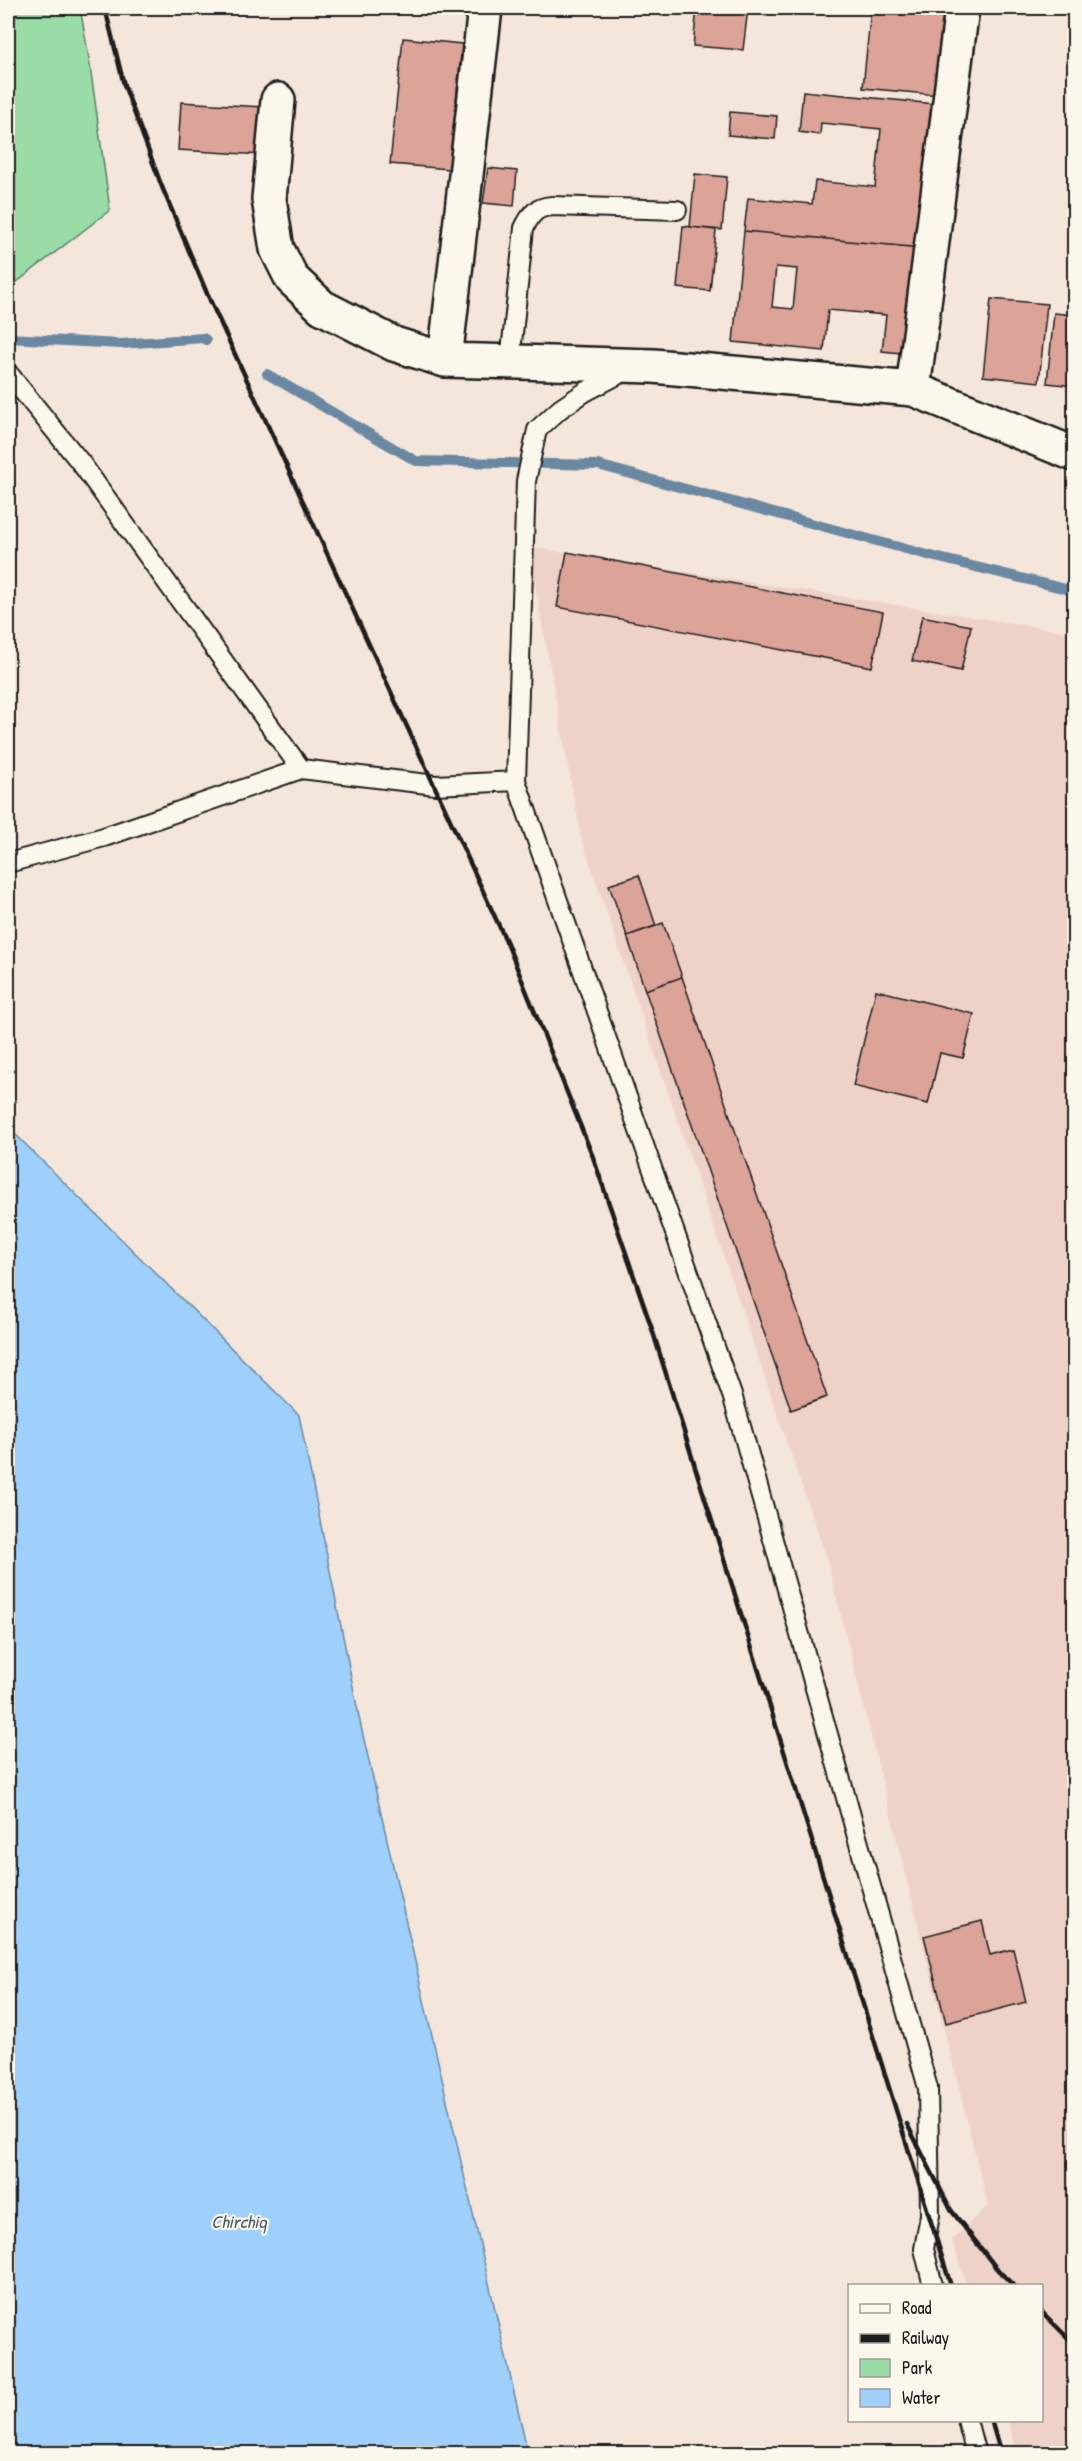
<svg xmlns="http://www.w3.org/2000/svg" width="1082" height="2461" viewBox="0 0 1082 2461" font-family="'Patrick Hand',sans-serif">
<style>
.built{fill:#eed2c7}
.green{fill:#99dca7;stroke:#5a7c62;stroke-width:1.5}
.water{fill:#9ed0fb;stroke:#6a88a2;stroke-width:1.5}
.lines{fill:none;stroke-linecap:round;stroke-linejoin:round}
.stream{stroke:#6a88a2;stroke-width:10}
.building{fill:#dca398;stroke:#1c1c1c;stroke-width:1.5;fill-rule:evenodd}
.lane-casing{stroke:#1c1c1c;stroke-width:22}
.street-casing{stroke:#1c1c1c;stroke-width:38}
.lane{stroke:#fbf7ec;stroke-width:18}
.street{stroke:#fbf7ec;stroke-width:33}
.rail{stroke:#1c1c1c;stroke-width:4.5}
.labels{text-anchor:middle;stroke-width:4.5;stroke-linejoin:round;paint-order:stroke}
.water-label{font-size:18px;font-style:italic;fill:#4a5b6a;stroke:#fbf7ec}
</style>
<rect width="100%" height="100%" fill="#f5e6db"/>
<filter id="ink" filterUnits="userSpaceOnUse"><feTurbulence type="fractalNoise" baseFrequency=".0167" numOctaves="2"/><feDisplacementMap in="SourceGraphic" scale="12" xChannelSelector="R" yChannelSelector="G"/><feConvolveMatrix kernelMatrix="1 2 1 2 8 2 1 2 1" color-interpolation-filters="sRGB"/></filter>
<g filter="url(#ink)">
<path class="built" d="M528,547L1074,633V2453H1018L1008,2421L1042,2420V2286L966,2285L952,2240L988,2205L827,1560L581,837Z"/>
<path class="green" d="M8,8H80L89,58L110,210L8,289Z"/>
<path class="water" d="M8,1127L299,1415L360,1722L528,2453H8Z"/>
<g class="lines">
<path class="stream" d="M8,338L121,344L203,338L206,340
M267,374L416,461L598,465L935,557L1074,591"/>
</g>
<path class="building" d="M697,8H748L743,50L693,46Z
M871,8H947L938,95L863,88Z
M403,38L462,44L449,169L390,164Z
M803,91L935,104L921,248L744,231L748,198L812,204L815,181L875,187L881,129L821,123L820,135L799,132Z
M181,102L265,107L262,155L178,150Z
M730,112L777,116L775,139L728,135Z
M488,168L517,171L514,206L483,203Z
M695,174L727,177L722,230L690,227Z
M683,226L716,230L710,291L677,288Z
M744,231L921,248L910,354L882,351L886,315L828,310L824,351L733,342ZM776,267L797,269L793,309L772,307Z
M991,299L1047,304L1039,382L983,376Z
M1054,313L1074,315V386L1047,383Z
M567,552L883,612L872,667L557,607Z
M922,616L971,626L961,671L912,661Z
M639,875L656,926L627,936L609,885Z
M663,923L682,977L645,990L627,936Z
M682,977L827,1397L791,1410L645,990Z
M876,990L974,1014L963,1058L940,1053L928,1104L853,1086Z
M982,1921L990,1955L1013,1949L1026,2002L946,2023L924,1936Z"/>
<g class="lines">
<g class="lane-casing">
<path id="lane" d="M510,362L524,228C531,214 536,207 552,206L677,210
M625,371L585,392L560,409L537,430L526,481L516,781L733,1398L928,2088L930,2215L924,2249L933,2286
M8,373L81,463L301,769
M8,863L104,837L301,769L436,785L516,781
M967,2420L976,2454"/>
</g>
<g class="street-casing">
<path id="street" d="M278,100L269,199L277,249L292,279L322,307L394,344L445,360L653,366L913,389L1074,454
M445,360L485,8
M913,389L962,8"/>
</g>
<use href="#lane" class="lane"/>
<use href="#street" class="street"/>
<path class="rail" d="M105,8L124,85L162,187L209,298L507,943L593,1157L652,1329L951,2286
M907,2124L951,2210L997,2269L1014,2286
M1042,2312L1074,2344
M991,2420L1001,2454"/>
</g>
</g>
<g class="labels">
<g class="water-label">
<text x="239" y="2228">Chirchiq</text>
</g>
</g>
<rect width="1082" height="2461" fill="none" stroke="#fbf7ec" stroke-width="30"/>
<rect x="15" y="15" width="1052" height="2431" fill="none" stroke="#1c1c1c" stroke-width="2" filter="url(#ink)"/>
<rect x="848" y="2284" width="195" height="138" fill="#fbf7ec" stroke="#a29f99" stroke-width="1.5"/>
<rect x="860" y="2304" width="30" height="9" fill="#fbf7ec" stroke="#a29f99" stroke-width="1.5"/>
<text x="902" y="2314" font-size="18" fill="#1c1c1c">Road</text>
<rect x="860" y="2334" width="30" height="9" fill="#1c1c1c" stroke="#a29f99" stroke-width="1.5"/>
<text x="902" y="2344" font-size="18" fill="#1c1c1c">Railway</text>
<rect x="860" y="2359" width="30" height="18" fill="#99dca7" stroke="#a29f99" stroke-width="1.5"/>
<text x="902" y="2374" font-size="18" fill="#1c1c1c">Park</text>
<rect x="860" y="2389" width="30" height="18" fill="#9ed0fb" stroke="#a29f99" stroke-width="1.5"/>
<text x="902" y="2404" font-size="18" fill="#1c1c1c">Water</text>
</svg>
